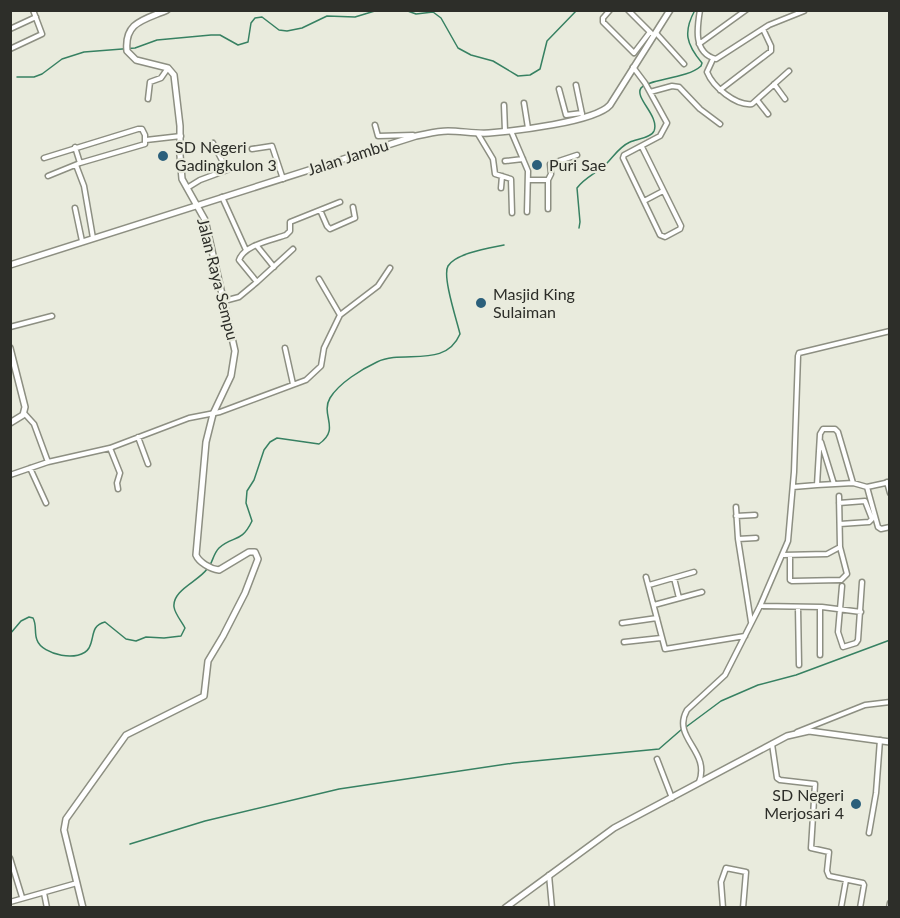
<svg xmlns="http://www.w3.org/2000/svg" width="900" height="918" viewBox="0 0 900 918" font-family="Lato,sans-serif">
<style>
.lines{fill:none;stroke-linecap:round;stroke-linejoin:round}
.stream{stroke:#378162;stroke-width:1.5}
.street-casing{stroke:#8d8f82;stroke-width:7}
.secondary-casing{stroke:#8d8f82;stroke-width:8}
.street{stroke:#fff;stroke-width:4}
.secondary{stroke:#fff;stroke-width:5}
.poi-dot{fill:#2b5f7b;stroke:#e9ebdd;stroke-width:2}
.labels{text-anchor:middle;stroke-width:4.5;stroke-linejoin:round;paint-order:stroke}
.poi-label{font-size:16px;fill:#2d2e29;stroke:#e9ebdd;text-anchor:start}
.street-label{font-size:16px;fill:#2d2e29;stroke:#e9ebdd}
</style>
<rect width="100%" height="100%" fill="#e9ebdd"/>
<g class="lines">
<path class="stream" d="M405,10L416,14L433,12L441,18L458,48L471,55L493,61L518,76L530,75L540,69L547,41L577,10
M17,77H34L42,74L62,59L84,52L135,48L157,40L211,35H220L238,45L248,42L251,23L255,18L262,17L279,30L287,31L302,28L327,16L355,17L378,10
M579,228L580,222L577,188C585,177 597,173 606,164C614,156 619,147 630,142C636,139 651,138 654,131C660,116 634,98 641,88C648,79 687,79 701,66L702,63C686,44 683,32 695,10
M210,565C213,560 214,553 219,548C233,535 241,544 252,521L246,503L247,491L254,480L264,450L270,442L277,438L319,444C341,429 320,415 330,398C339,383 362,369 377,362C404,349 445,369 460,334C457,321 442,276 448,266C456,253 490,248 504,245
M10,634L21,621L29,617L33,618C37,625 34,633 37,640C42,655 80,663 89,648C95,637 90,626 105,622L126,639L136,641L146,637L164,638L181,636L185,628C182,622 175,614 174,607C172,590 199,581 207,569
M686,727L721,701L758,685L796,675L890,640
M130,844L205,821L339,789L514,763L659,749L682,729"/>
<g class="street-casing">
<path id="street" d="M610,10L603,18V22L634,53L650,32
M628,10L651,33
M700,10C697,28 693,53 716,59L769,25L804,11
M10,29L36,17
M656,33L684,64
M699,44L746,10
M10,49L42,34L33,10
M713,59L707,72C713,87 736,106 752,104L789,71
M633,67L645,83L667,123L660,136L624,155L623,158L660,235L665,237L680,229L681,226L642,147
M774,84L785,99
M576,85L582,114
M559,89L566,115L582,113
M720,90L771,51V46L763,29
M650,92L672,86L679,87L700,109L720,124
M148,99L150,82L161,78L168,68
M757,100L768,114
M524,103L528,128
M504,105L505,131
M375,125L378,136L413,135
M511,131L528,171L527,212
M478,134L493,159L495,174L511,179L512,213
M146,140L181,136
M75,147L80,163
M252,149L272,146L283,179
M44,158L138,129H142L145,135V144L80,163L48,176
M505,161L523,159
M76,165L84,186L93,238
M528,180H548L551,174L550,164L577,155
M548,180V209
M187,188L200,180L227,170L213,143
M501,188L502,176
M222,197L246,250
M644,201L663,191
M75,208L82,241
M320,210L327,226L330,229L355,218L353,207
M257,246L274,267
M293,249L257,282L239,260C244,245 272,240 286,235L290,231V222L340,202
M319,279L340,315
M224,301L239,297L257,282
M10,327L52,316
M285,348L293,384
M24,413L34,424L48,462
M138,437L148,464
M821,442L834,484
M110,448L120,473L117,483L118,489
M30,468L46,503
M10,475L48,462L110,448L189,418L220,412L306,380L321,366L324,348L340,315L378,286L390,268
M887,482L890,493
M817,485L853,483L867,487L878,527L881,529L890,527
M793,487L817,485L820,434L823,429H835L838,432L853,483
M867,487L890,482
M839,503L865,501L872,519L869,522L840,524
M736,507L738,539L751,622
M736,516L755,515
M738,539L756,538
M783,555L827,554L840,547
M790,555V580L792,581L841,580L847,574L840,547L839,496
M646,577L665,649L745,636
M674,578L679,598
M649,585L694,572
M842,586L838,632L843,647L856,643L858,640L862,582
M654,605L702,592
M760,606L822,607L861,612
M798,607L799,665
M820,607V655
M622,623L657,618
M624,642L661,638
M797,732L865,705L890,702
M772,744L777,778L780,780L815,784L811,848L829,852L827,871L829,876L863,883L864,885L860,908
M657,759L672,798
M699,782C711,751 671,738 687,710L725,675L760,606L788,541L794,472L798,356L799,353L890,331
M869,833L876,793L880,740
M10,858L22,897
M549,875L552,908
M44,893L47,908
M10,902L77,883
M723,908L721,882L726,868L746,872L743,908
M841,908L846,880
M889,908L890,903"/>
</g>
<g class="secondary-casing">
<path id="secondary" d="M10,265L416,136C427,134 437,131 448,131C462,131 475,134 489,133C514,131 595,122 610,105L670,10
M10,348L25,407L23,415L10,423
M83,908L64,830L66,819L126,735L204,696L208,661L223,636L245,593L258,559L255,552H249L219,570C210,569 199,562 196,555L206,442L213,414L231,376L235,351L205,220L182,179L180,155V126L174,75L168,68L136,60L127,51C124,22 144,20 167,10
M505,908L614,828L787,736L809,731L890,742"/>
</g>
<use href="#street" class="street"/>
<use href="#secondary" class="secondary"/>
</g>
<g class="poi-dot">
<circle cx="163" cy="156" r="6"/>
<circle cx="537" cy="165" r="6"/>
<circle cx="481" cy="303" r="6"/>
<circle cx="856" cy="804" r="6"/>
</g>
<g class="labels">
<g class="poi-label">
<text x="175" y="153">SD Negeri<tspan x="175" dy="18">Gadingkulon 3</tspan></text>
<text x="549" y="171">Puri Sae</text>
<text x="493" y="300">Masjid King<tspan x="493" dy="18">Sulaiman</tspan></text>
<text x="844" y="801" text-anchor="end">SD Negeri<tspan x="844" dy="18">Merjosari 4</tspan></text>
</g>
<g class="street-label">
<text transform="translate(348 157) rotate(-18)" y="6">Jalan Jambu</text>
<text transform="translate(218 279) rotate(76)" y="6">Jalan Raya Sempu</text>
</g>
</g>
<rect width="900" height="918" fill="none" stroke="#2d2e29" stroke-width="24"/>
</svg>
